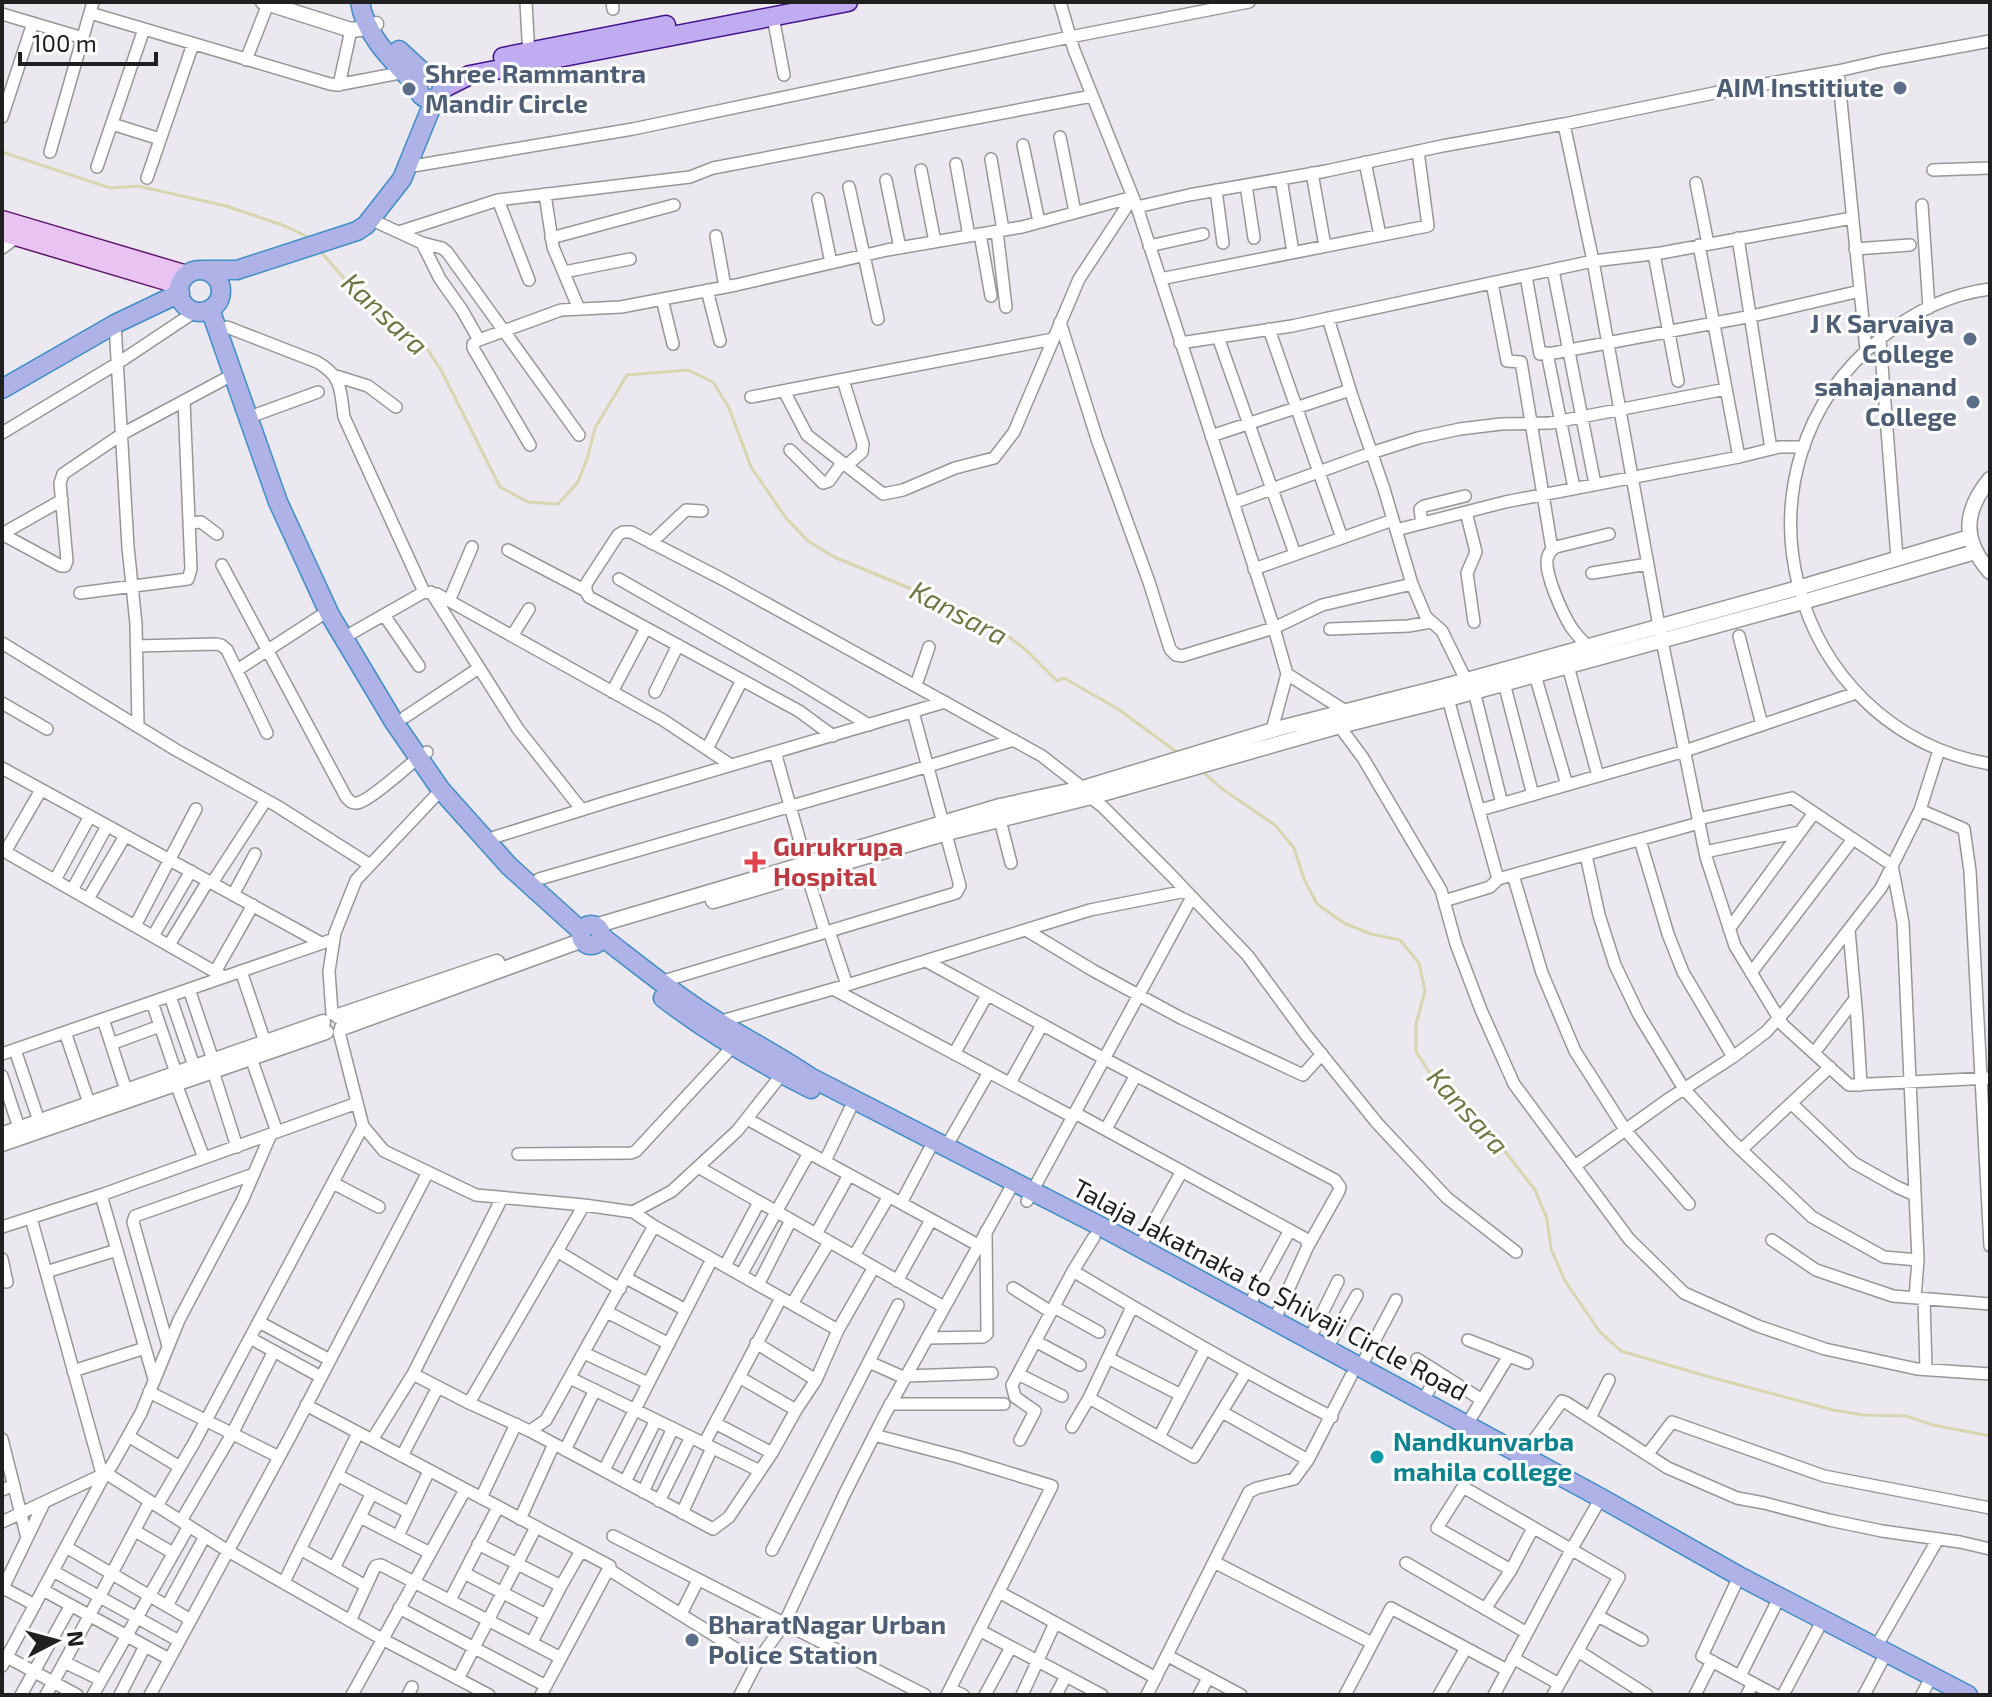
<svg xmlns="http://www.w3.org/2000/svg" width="1992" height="1697" viewBox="0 0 1992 1697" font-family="'Exo 2',sans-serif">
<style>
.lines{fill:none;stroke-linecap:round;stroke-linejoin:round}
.stream{stroke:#d7d6ae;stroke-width:3}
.minor-casing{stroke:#979797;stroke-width:14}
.tertiary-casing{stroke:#979797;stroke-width:17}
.secondary-casing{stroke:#5e136c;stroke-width:19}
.primary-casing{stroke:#44138a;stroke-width:21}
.trunk-casing{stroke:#3d8fc6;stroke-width:21}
.minor{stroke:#fff;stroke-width:11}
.tertiary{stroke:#fff;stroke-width:14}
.secondary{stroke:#e9c3f2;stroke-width:16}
.primary{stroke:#c1acf1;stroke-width:18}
.trunk{stroke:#aeb2e7;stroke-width:18}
.service-dot{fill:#5c6f8a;stroke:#fff;stroke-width:3}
.health-dot{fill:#e0444e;stroke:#fff;stroke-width:3}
.culture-dot{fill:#0f9aa8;stroke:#fff;stroke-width:3}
.labels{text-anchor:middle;stroke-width:6;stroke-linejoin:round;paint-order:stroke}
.service-label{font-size:26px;font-weight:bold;fill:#4e5e75;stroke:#fff;text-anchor:end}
.health-label{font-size:26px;font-weight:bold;fill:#be3a42;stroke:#fff;text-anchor:start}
.street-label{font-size:26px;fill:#202020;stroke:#fff}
.culture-label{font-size:26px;font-weight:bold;fill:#0d838f;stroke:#fff;text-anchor:start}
.water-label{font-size:28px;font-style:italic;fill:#6b7943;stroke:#fff}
</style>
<rect width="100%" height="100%" fill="#ebe8f0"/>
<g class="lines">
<path class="stream" d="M2,152L110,188L138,186L226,206L285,226L312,239
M321,252L350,285L374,307L424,344L441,370L500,487L528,502L558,504L578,482L588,456L595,428L627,375L688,370L713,382L729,408L751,467L786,518L808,541L834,557L977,616L1001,631L1025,649L1057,681L1064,678L1118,709L1178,753
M1203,772L1221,788L1275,825L1294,848L1304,879L1317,904L1344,923L1371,934L1400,940L1419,963L1425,991L1416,1024V1052L1434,1079L1479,1118L1535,1190L1547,1219L1551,1249L1565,1281L1600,1332L1621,1351L1706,1376L1833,1410L1863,1415L1906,1416L1933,1425L1990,1436"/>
<g class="minor-casing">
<path id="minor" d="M526,2L529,57
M612,2L613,9
M1060,2L1074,50L1137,207L1274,628L1287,674L1272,730
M90,13L330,84L337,85L405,72
M2,14L83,38
M773,17L784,75
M246,60L268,4
M1838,71L1866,350
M339,85L351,30
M2,117L33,23
M112,124L160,139
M1564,124L1593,261L1659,626L1706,857L1735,946L1783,1025L1849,1085L1990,1078
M1060,137L1075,212
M1023,145L1039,222
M50,152L93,2
M991,159L1003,230
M1365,162L1380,235
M956,164L969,236
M97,167L144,29
M407,167L633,129L1070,37L1249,2
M921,170L935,242
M1933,170L1990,168
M1312,173L1325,246
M147,178L193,44
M1281,179L1293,252
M886,180L900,248
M1696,183L1708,244
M1246,185L1254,238
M849,187L878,319
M1216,190L1223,243
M545,194L553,247L579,309
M818,199L831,263
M498,200L529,280
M1922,205L1929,308
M1137,207L1189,195L1326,171L1442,146L1564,124L1714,93L1838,71L1881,61L1990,41
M370,219L422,243L440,279L462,310L479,340
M997,231L1006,307
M399,232L498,200L690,177L713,168L1092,96
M980,234L991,296
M716,236L725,287
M551,238L674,205
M1738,238L1771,449
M422,243L442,248L447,252L579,435
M1699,245L1739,457
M1149,246L1203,234
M2,248L21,234
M1855,249L1910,245
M1654,254L1678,381
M1553,270L1595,484
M564,272L630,259
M1526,276L1540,354L1547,353L1574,488
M1160,279L1428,226L1418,151
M1492,283L1507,361L1521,362L1552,549
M1990,289C1950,294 1912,313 1881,338C1719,467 1787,728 1990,764
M707,290L720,341
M662,299L673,344
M1328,318L1352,396L1384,489L1412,584L1426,617L1442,631L1466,680
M1060,322L1097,439L1149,582L1170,649L1176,655L1182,656L1274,628L1322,605L1412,584
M115,324L128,547L136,624L138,725
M227,327L317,362C343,377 340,390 344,417L424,592
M1269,329L1342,538
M1218,337L1295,554
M1880,339L1897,558
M1180,343L1292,326L1593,261L1661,253L1852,218
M1548,354L1752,316L1860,291
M336,376L368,386L396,407
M843,380L863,444L862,452L846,466
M751,397L1053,339
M255,415L318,392
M2,433L118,363L196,311
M1211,436L1350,390
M530,445L473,348V344L479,340L561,310L621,307L736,285L887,250L1022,227L1133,197L1079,279L1014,432L994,458L955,468L903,490L883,494L807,435L784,391
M790,450L823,483L829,481L842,463
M1233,503L1371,453L1418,438L1460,429L1501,424L1550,423L1726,389
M1466,512L1476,552L1467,573L1474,622
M189,523L201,522L217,534
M1422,523L1420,509L1424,506L1465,496
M1396,530L1505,502L1739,457L1779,447H1804
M2,534L61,566H65L67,561L60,483L63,474L122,434L234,374
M2,534L62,500
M651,543L686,510L702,511
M508,550L586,591
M222,565L346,797C350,801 350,803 357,803C368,802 408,766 419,757L427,752
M1254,569L1393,520
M1592,573L1648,564
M619,579L792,678L869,725
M431,592L518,729L582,810
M80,593L188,579L191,569L184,401
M449,601L472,547
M384,615L419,666
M1330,629L1408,626L1431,622
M352,633L424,592L437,594L663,720L731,765
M512,636L529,609
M1739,636L1762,725
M2,643L176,750L277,806L370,865
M136,646L216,644L221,645L227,650L267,733
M1588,646C1581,640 1576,634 1571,627C1563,614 1542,570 1548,556C1550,550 1552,550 1556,547L1609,534
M1568,666L1598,776
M237,670L328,611
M1287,674L1347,712
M1535,675L1567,785
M1504,683L1533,795
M916,685L929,647
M1474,691L1502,804
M612,692L646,628
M655,692L678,645
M1447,695L1498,879L1699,823
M2,703L47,729
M405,717L479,668
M1337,723L1363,758L1441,890L1456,944L1481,1010L1514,1084L1629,1239L1684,1293L1758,1326L1825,1349L1917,1369L1990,1374
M833,736L799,711L589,597L586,591V584L618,535L623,532H631L724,580L1042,756L1083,788L1090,797L1103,807L1170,874L1248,956L1306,1035L1377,1123L1447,1198L1516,1252
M707,749L742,680
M775,752L806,863
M2,768L321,943
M1480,810L1685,751L1856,693
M1920,810L1964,829L1970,871L1990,1246
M1698,819L1792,798L1892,865L1903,923L1918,1260L1915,1298
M1000,820L1011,863
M495,837L610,801L945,702
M1640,840L1668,934L1683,972L1733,1057
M2,850L224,977
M5,852L41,790
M1705,852L1800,832
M1586,855L1599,915L1615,965L1639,1015L1684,1089L1732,1141L1812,1217L1884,1257L1918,1260
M805,868L825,932
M1513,875L1542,973L1575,1051L1626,1131L1689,1204
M539,879L902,774L1014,740
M55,880L90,816
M212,883L266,800
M72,890L107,826
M233,895L255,854
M88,899L125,836
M1444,901L1490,887L1498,879
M135,926L196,809
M1729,929L1814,813
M1026,930L1094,971L1181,1018L1303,1075L1322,1054
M1849,930L1857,1019L1861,1085
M829,931L847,985
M153,936L191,871
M169,945L208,881
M926,961L1105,1059L1335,1180L1340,1187L1339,1191L1308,1246
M241,971L265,1042
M215,972L253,905
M1751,973L1853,839
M660,982L956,893L960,886L913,712
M189,989L213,1060
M833,989L1073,1117
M170,996L194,1066
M152,1002L176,1073
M332,1014L329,971L335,933L356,880L441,790
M103,1019L126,1090
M718,1022L847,985L1090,910L1186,891
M65,1032L89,1103
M339,1032L363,1126L384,1151L476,1195L584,1205L633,1212L672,1191L737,1131L782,1074
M111,1044L160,1026
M15,1050L39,1121
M1814,1053L1855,999
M2,1054L334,939
M954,1054L987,995
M251,1058L277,1132
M213,1071L237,1147
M2,1076L19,1128
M1010,1083L1042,1025
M176,1084L204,1158
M1791,1103L1854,1163L1897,1187L1915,1195
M1075,1113L1306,1239L1308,1246L1274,1321
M747,1119L978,1245
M1106,1129L1136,1075
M946,1147L989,1072
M1741,1150L1830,1067
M518,1154L631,1153L636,1151L734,1045
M825,1161L850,1109
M1575,1166L1670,1098L1733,1057L1766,1032L1787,1009L1881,888L1920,810L1939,750
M698,1167L944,1307
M333,1183L379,1207
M101,1195L154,1379
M502,1198L413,1374L469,1403L530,1431L546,1420L654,1226
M1027,1201L1192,897
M901,1203L929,1150
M633,1212L654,1226L838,1330L874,1267
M31,1218L101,1470L228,1551L382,1639L489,1695
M2,1227L101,1195L271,1134
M816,1234L849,1175
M1772,1240L1816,1270L1893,1296L1990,1304
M1139,1248L1182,1171
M557,1251L620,1289
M854,1256L889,1196
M2,1259L7,1282
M725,1266L759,1202
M1073,1271C1158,1322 1243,1372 1332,1417
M46,1272L117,1250
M741,1275L809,1153
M626,1278L686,1310
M897,1281L931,1220
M758,1285L791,1220
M1013,1288L1051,1312
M1924,1299L1926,1369
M792,1304L829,1242
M1054,1307L1099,1332
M1132,1307L1089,1398L1194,1457L1246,1372
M1248,1307L1290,1230
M607,1312L669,1344
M259,1322L330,1360
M250,1338L321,1377
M927,1338L983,1337L987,1334L986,1231
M1309,1340L1338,1281
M1468,1340L1527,1363
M1035,1341L1080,1365
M756,1343L816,1380
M168,1346L133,1222L135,1216L254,1174
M1326,1350L1357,1295
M584,1353L648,1383
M1108,1358L1181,1395
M1417,1359L1482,1400
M869,1362L905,1378
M1360,1368L1396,1300
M73,1371L145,1348
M1018,1374L1062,1396
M906,1376L992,1373
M739,1377L796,1410
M570,1378L760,1471
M149,1392L279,1457
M1422,1402L1439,1373
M469,1403L584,1205
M890,1404H1004
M306,1405L610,1566L541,1695
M1222,1412L1308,1460
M1590,1418L1609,1380
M715,1423L772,1453
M1466,1426L1508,1357
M1072,1427L1089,1398
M530,1431L713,1529L729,1517L772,1453L796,1410L816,1380L838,1330
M874,1435L958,1457L1052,1486L947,1695
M128,1436L180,1467
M1159,1437L1205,1349
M2,1439L27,1538
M372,1440L413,1374
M1020,1440L1035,1411L1015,1397L1012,1385L1073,1271L1094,1237
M704,1444L781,1298
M565,1450L595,1390
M1520,1455L1537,1436L1562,1401L1567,1403L1668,1468L1737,1498L1764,1503L1829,1520L1882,1531L1960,1542L1990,1549
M1647,1455L1672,1422L1824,1476L1990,1508
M402,1456L438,1387
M604,1470L712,1259
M337,1475L408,1512
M625,1482L656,1420
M2,1490L14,1485
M643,1492L673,1428
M481,1498L516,1424
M659,1501L691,1437
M157,1506L194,1443L363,1126
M682,1513L712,1448
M360,1517L430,1553
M520,1519L554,1444
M181,1521L232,1434L274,1351
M2,1522L106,1473L112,1465L141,1413L179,1320L242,1201L271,1134L357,1103
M135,1531L173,1553
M398,1536L429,1471
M613,1536L925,1695
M478,1544L561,1586L532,1642
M66,1547L191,1620
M300,1549L366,1586
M772,1550L898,1305
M1214,1562L1372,1643
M1406,1563L1527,1633
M334,1568L372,1493
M608,1569L757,1662
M1511,1570L1533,1528
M53,1571L179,1641
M464,1573L546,1615
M284,1582L358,1433
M1736,1583L1702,1656L1775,1695
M561,1586L581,1551
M3,1588L35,1605
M2,1590L44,1503
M43,1590L169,1659
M999,1592L1156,1678
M450,1600L498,1507
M167,1606L205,1536
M399,1608L546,1686
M1485,1609L1511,1570L1437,1528L1463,1487L1619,1577L1553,1695
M681,1614L698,1580
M1598,1616L1642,1640
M350,1621L374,1569L376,1566L381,1565L561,1658
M979,1630L1102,1695
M1876,1647L1938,1539
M1578,1651L1647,1695
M1168,1656L1241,1695
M7,1657L77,1695
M1513,1658L1559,1684
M64,1662L101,1680
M2,1666L105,1474
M1740,1676L1776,1604
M458,1679L536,1527
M950,1689L963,1695
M21,1695L71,1605
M46,1695C82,1631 116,1566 150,1501
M93,1695L189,1526
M120,1695L145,1646
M150,1695L290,1437L428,1172
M352,1695L465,1490
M408,1695L412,1687
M740,1695L757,1662L784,1624L845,1493L884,1416L1014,1182
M985,1695L1011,1647
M1022,1695L1055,1623
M1056,1695L1066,1676
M1147,1695L1249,1492L1257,1488L1294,1479L1308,1460L1351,1376
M1199,1695L1208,1678
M1345,1695L1391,1608L1507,1670
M1439,1695L1466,1648
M1494,1695L1571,1550L1601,1498
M1695,1695L1712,1661
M1747,1695L1753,1683
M1783,1695L1819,1627
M1864,1695L1882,1661
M1922,1695L1927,1685"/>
</g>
<g class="tertiary-casing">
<path id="tertiary" d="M263,2L351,30L368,28L376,24
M1990,479C1963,512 1962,540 1990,572
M713,901L947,833L1095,796L1340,726L1448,699L1803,602L1975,552
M595,926L1000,806L1083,788L1280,728L1445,686L1798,588L1970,537
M338,1016L497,962
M342,1028L583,940
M6,1133L323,1022
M2,1144L326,1032"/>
</g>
<g class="secondary-casing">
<path id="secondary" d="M2,219L187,274
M2,233L180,286"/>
</g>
<g class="primary-casing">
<path id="primary" d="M503,57L666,25
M442,89L470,75L848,2"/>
</g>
<g class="trunk-casing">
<path id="trunk" d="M360,2C365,36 395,63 418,87
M399,50L427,76
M418 87a12 12 0 1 1 24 0a12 12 0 1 1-24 0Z
M204,270H237L357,231L366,225L402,179L435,98
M179 291a21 21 0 1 1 42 0a21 21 0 1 1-42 0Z
M210,309L278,502L330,615L394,722L441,790L509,866L581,931
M2,389L115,324L180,293
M581 935a10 10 0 1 1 20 0a10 10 0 1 1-20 0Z
M601,936C640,966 678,997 720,1023C750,1041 781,1057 810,1077L1100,1226L1601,1498L1739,1576L1968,1695
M663,998C709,1033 760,1063 811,1089"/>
</g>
<use href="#minor" class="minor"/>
<use href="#tertiary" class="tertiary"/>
<use href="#secondary" class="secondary"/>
<use href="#primary" class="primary"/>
<use href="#trunk" class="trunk"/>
</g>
<g class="service-dot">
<circle cx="1900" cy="88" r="8"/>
<circle cx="409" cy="89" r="8"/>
<circle cx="1970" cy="339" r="8"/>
<circle cx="1973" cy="402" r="8"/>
<circle cx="692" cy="1640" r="8"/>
</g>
<path class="health-dot" d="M751 850h8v8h8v8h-8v8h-8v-8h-8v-8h8z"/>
<circle class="culture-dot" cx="1377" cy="1457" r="8"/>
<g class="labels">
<g class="service-label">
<text x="425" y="83" text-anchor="start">Shree Rammantra<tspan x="425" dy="30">Mandir Circle</tspan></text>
<text x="1884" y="97">AIM Institiute</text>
<text x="1954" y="333">J K Sarvaiya<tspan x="1954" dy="30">College</tspan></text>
<text x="1957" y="396">sahajanand<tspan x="1957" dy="30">College</tspan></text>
<text x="708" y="1634" text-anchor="start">BharatNagar Urban<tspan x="708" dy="30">Police Station</tspan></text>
</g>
<g class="health-label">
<text x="773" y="856">Gurukrupa<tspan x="773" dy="30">Hospital</tspan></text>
</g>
<g class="street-label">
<text transform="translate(1270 1290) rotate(28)" y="9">Talaja Jakatnaka to Shivaji Circle Road</text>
</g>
<g class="culture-label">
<text x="1393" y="1451">Nandkunvarba<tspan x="1393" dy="30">mahila college</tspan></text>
</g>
<g class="water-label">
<text transform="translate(385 314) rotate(43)" y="10">Kansara</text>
<text transform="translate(959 613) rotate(28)" y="10">Kansara</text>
<text transform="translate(1468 1111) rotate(48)" y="10">Kansara</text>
</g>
</g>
<rect width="1992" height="1697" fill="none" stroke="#202020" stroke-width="8"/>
<g transform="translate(56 1641) rotate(84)" stroke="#ffffff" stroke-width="6" paint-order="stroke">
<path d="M0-6L14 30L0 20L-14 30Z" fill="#202020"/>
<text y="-12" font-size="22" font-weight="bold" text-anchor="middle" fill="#202020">N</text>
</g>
<path d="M20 52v12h136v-12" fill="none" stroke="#202020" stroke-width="4"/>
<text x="32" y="52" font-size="24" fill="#202020" stroke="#ffffff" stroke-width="6" paint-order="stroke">100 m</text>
</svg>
